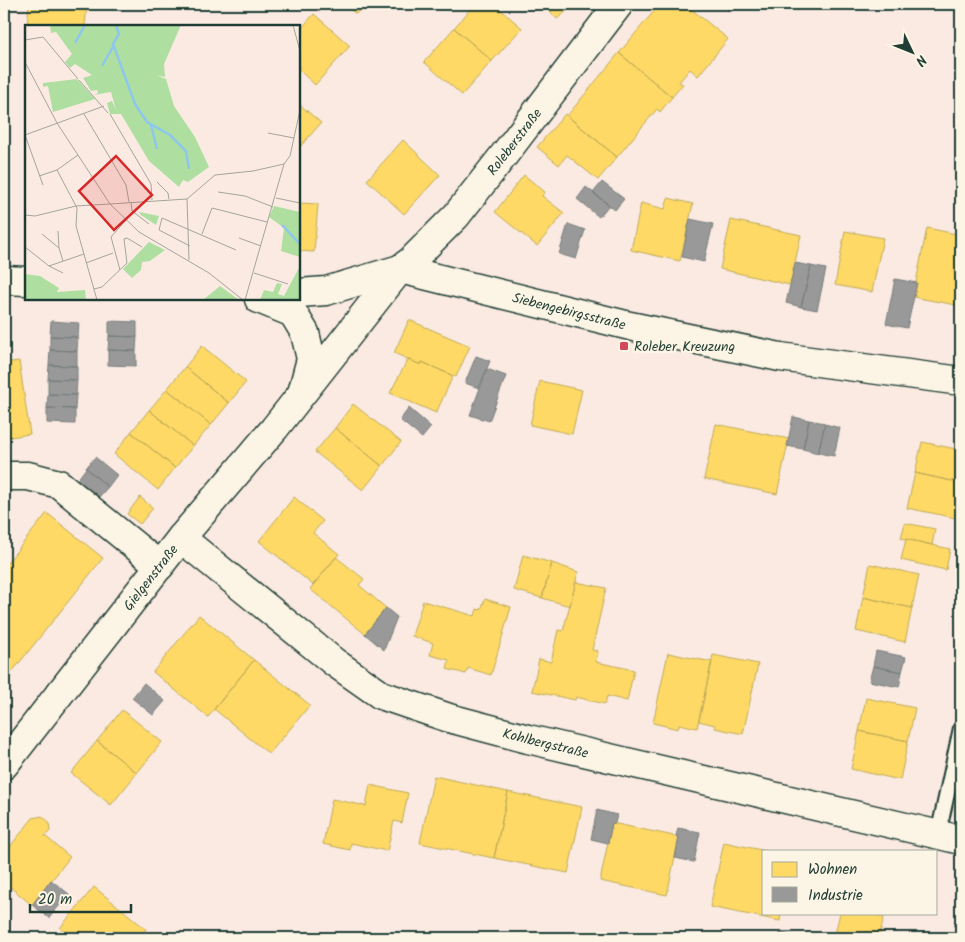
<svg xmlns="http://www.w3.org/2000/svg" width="965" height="942" viewBox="0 0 965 942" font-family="Kalam,sans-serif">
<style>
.homes{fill:#ffd966;stroke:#bcaa57}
.industry{fill:#999;stroke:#747d7b}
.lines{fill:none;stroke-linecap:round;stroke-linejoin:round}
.service-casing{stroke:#1f3d34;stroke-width:18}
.minor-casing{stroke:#1f3d34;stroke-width:31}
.secondary-casing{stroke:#1f3d34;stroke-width:31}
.service{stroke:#fcf5e5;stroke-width:14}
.minor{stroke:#fcf5e5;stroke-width:28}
.secondary{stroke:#fcf5e5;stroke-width:28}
.poi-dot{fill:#d1495b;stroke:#fcf5e5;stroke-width:2}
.labels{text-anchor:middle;stroke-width:5;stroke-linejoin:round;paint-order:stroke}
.street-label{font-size:14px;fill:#1f3d34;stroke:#fcf5e5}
.poi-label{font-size:14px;fill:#1f3d34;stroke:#fcf5e5;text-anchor:start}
.inset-river{fill:none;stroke:#8dc7ec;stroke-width:2.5}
.inset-road{fill:none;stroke:#a3a59c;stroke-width:1}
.view{fill:#d62828;fill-opacity:0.15;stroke:#d62828;stroke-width:2.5}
.inset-edge{fill:none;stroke:#1f3d34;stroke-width:2.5}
</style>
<rect width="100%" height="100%" fill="#fbeae2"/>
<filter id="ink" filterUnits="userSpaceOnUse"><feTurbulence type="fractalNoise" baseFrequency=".02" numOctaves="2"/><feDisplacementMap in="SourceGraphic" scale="10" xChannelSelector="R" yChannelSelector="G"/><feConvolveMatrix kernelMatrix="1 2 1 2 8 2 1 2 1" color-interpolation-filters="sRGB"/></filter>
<g filter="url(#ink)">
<path class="homes" d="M29,4H87L85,26H27Z
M343,4H365L356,14Z
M475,4H494L522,28L492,61L454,28Z
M544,4H575L557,19Z
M660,4H685L728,39L698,76L690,69L679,82L683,84L672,97L619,53Z
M314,14L350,46L315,85L299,70V31Z
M454,28L492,61L462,95L424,62Z
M619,53L672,97L660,112L657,109L617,157L567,116Z
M299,104L321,123L299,148Z
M565,114L617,157L598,180L567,155L559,165L537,147Z
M403,140L440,175L404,214L367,180Z
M524,175L545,192L542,196L564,213L537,246L495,212Z
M668,198L693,204L680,261L631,250L641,203L665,209Z
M299,203L318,204L314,252L299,251Z
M731,220L801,235L790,285L720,269Z
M927,228L961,235V281L956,305L913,297Z
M845,231L883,238L872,292L835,285Z
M409,320L470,346L456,377L422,362L421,365L394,353Z
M202,346L246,382L229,403L185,367Z
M408,359L421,365L422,362L453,376L436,413L390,393Z
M19,361L30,434L4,438V363Z
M185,367L229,403L211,425L167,389Z
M540,381L582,390L572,434L530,425Z
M167,389L211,425L193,446L149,410Z
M353,404L401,442L382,466L335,428Z
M149,410L193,446L175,468L131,432Z
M716,424L789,439L777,494L704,479Z
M335,428L382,466L363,490L315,452Z
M131,432L175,468L158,490L114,454Z
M922,442L961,450V483L915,473Z
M915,473L961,483V492L956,518L907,508Z
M140,497L153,508L140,524L127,514Z
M294,497L323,521L313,533L339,554L313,585L259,541Z
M47,513L103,558L8,677L4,673V567Z
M905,523L935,529L932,545L901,538Z
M906,539L950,549L946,570L901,560Z
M523,555L552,563L542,598L514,590Z
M336,557L364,579L359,585L386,608L365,634L310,589Z
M552,563L578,572L570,606L542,598Z
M870,564L919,575L912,608L863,597Z
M576,582L606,588L592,650L598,651L596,662L634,670L627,701L607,696L605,704L576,697L575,700L532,691L539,659L551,662L558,630L563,631Z
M863,597L912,608L905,642L856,631Z
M485,599L511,607L491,675L468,668L466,674L447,669L449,660L430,655L433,643L412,636L423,601L475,616L477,609L481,610Z
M199,615L254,660L208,717L153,672Z
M668,653L712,662L697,728L679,724L678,729L653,723Z
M713,655L758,664L743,734L715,728V725L699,721Z
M254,660L310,705L269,754L214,709Z
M866,698L915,708L908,741L859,731Z
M122,710L162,742L137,773L97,741Z
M859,731L908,741L900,780L851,769Z
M97,741L137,773L111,805L71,773Z
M434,776L508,792L494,858L420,843Z
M370,785L408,793L402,823L394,821L387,851L351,843L350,850L323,844L332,799L366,806Z
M508,792L582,807L568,873L494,858Z
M42,816L49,822L50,831L45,836L70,857L32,905L4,882V854L33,818Z
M612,823L679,837L667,895L600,881Z
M724,842L766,851H764V913H781L780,921L710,907Z
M94,887L146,929L139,938H73L60,928Z
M840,913H866L884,917L879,938H834Z
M316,932L346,938H315Z"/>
<path class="industry" d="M720,4H737L731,12Z
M602,182L624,199L615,210L593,193Z
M586,187L609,205L599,217L577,199Z
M690,219L713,224L704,262L682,257Z
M568,224L585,230L576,259L559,254Z
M795,263L811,266L801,307L786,303Z
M811,266L826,269L817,310L801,307Z
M895,279L917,283L907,328L886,324Z
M51,321L79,323L78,337L50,336Z
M109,321L137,322V337L109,336Z
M50,336L78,337L77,351L50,350Z
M109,336L137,337L136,351L108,350Z
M50,350L77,351V366L49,365Z
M108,350L136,351V366L108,365Z
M476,356L490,361L479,388L465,383Z
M49,365L77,366V380L48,379Z
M487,369L506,376L489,421L470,415Z
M48,379L77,380L76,395L48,394Z
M48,394L76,395L75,409L47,408Z
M47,408L75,409V424L47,423Z
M409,408L431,427L422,438L400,420Z
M793,417L809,420L803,449L787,446Z
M809,420L825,423L818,453L803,449Z
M825,424L840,428L834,456L818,453Z
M95,457L117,475L108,487L86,468Z
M86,468L108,487L98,498L77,480Z
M386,608L397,617L384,650L365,634Z
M876,651L906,657L902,672L873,666Z
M873,666L902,672L899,687L869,681Z
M144,683L165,701L153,715L132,698Z
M597,810L617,815L615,823H612L608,843L591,839Z
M678,828L700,832L694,862L675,858L679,837L676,836Z
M51,880L69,894L49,918L32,905Z
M780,933L797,936L796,938H779Z"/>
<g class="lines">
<g class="service-casing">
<path id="service" d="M938,835L961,728"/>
</g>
<g class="minor-casing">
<g id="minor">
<path d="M259,299L293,313L305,333L311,359L303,389"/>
<path d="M4,476H28L59,484L160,566"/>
<path id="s1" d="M181,538L334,662L381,695L449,718L528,739L961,840"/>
<path id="s2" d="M4,765L181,538L274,429L400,269L630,326L780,357L961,381"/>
</g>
</g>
<g class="secondary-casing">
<g id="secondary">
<path d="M4,280L26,281"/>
<path id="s3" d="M299,293L326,291L400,269L411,261L456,216L504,155L619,4"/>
</g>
</g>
<use href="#service" class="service"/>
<use href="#minor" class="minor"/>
<use href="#secondary" class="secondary"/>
</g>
</g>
<rect class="poi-dot" x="619" y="341" width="10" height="10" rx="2.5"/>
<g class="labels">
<g class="street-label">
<text dy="5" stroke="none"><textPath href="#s3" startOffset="276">Roleberstraße</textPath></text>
<text dy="5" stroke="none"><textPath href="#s2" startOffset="809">Siebengebirgsstraße</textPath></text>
<text dy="5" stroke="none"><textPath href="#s2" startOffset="238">Gielgenstraße</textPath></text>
<text dy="5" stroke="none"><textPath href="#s1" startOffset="426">Kohlbergstraße</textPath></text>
</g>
<g class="poi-label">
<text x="634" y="351">Roleber Kreuzung</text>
</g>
</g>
<g transform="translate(25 25)">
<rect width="275" height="275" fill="#fbeae2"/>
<path d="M25,0H156L139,39L140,52L131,50L141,54L149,81L170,112L184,142L163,157L158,155L154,162L124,136L96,89H85L82,78L87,76L91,85L86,67L69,70L73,68L72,65L66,66L58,53L67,50L50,39L45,43L40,37L47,29L31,7L26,8ZM52,54L70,74L28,87L23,61L18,62V58ZM249,181L275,187V232L256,226L259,203L244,192ZM114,187L134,191L131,200L116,190ZM124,217L140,225L125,236L117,237L116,245L107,253L98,244ZM275,241V275H235L239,265L248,267L252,258L257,259L253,269L259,271ZM0,249L15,251L34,263L32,267L60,265L61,275H0ZM195,261L214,275H178Z" fill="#aedfa0"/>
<path class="inset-river" d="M91,0L94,9L88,19L110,79L122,97L145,110L161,126L164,144M50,18L60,0M77,41L89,20M126,100L132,124M257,200L275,219"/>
<path class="inset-road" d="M268,0L275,26M0,15L18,12L53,54M0,37L32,98L85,179L162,174L190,150L228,146L259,139M54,55L83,88M59,89L101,160L104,177M85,89L126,159L127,175M243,108L269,113M0,110L79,81M0,110L18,160M32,145L53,130M14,151L32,145L52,183L51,201L72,275M132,157L143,168L144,174M193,167L220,171L248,182M251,173L275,178M162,174L164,235M106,177L107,186L124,199M0,190L10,191L51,181L85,179L114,207L184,248L218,275M33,206L34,223M17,209L34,223L38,236M177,209L187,183L242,197M214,213L236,221M165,221L134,205L137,193L211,225M0,222L24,241L59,229M61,238L88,228M24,241L38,248M95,245L86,212L101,195M229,248L263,259M69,264L77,262L102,238L99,214L102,213L117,222M220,275L259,139L265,131L275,85"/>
<path class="view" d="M91,131L127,170L89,205L54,166Z"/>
<rect width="275" height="275" class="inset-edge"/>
</g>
<rect width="965" height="942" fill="none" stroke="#fcf5e5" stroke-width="20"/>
<rect x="10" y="10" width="945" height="922" fill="none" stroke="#1f3d34" stroke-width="2" filter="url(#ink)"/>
<rect x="762" y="850" width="175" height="65" fill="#fcf5e5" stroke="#a4ab9e"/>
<rect x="772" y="862" width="25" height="15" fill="#ffd966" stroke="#a4ab9e"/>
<text x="808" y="874" font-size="15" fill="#1f3d34">Wohnen</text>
<rect x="772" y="887" width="25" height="15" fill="#999999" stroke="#a4ab9e"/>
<text x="808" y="900" font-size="15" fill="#1f3d34">Industrie</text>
<g transform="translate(912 52) rotate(133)" stroke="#fcf5e5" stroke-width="4" paint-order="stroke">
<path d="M0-4L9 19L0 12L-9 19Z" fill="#1f3d34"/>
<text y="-8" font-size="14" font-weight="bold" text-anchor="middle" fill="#1f3d34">N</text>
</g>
<path d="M30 904v8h101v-8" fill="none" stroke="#1f3d34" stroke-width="2.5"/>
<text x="38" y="904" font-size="15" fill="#1f3d34" stroke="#fcf5e5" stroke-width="4" paint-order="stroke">20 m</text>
</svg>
